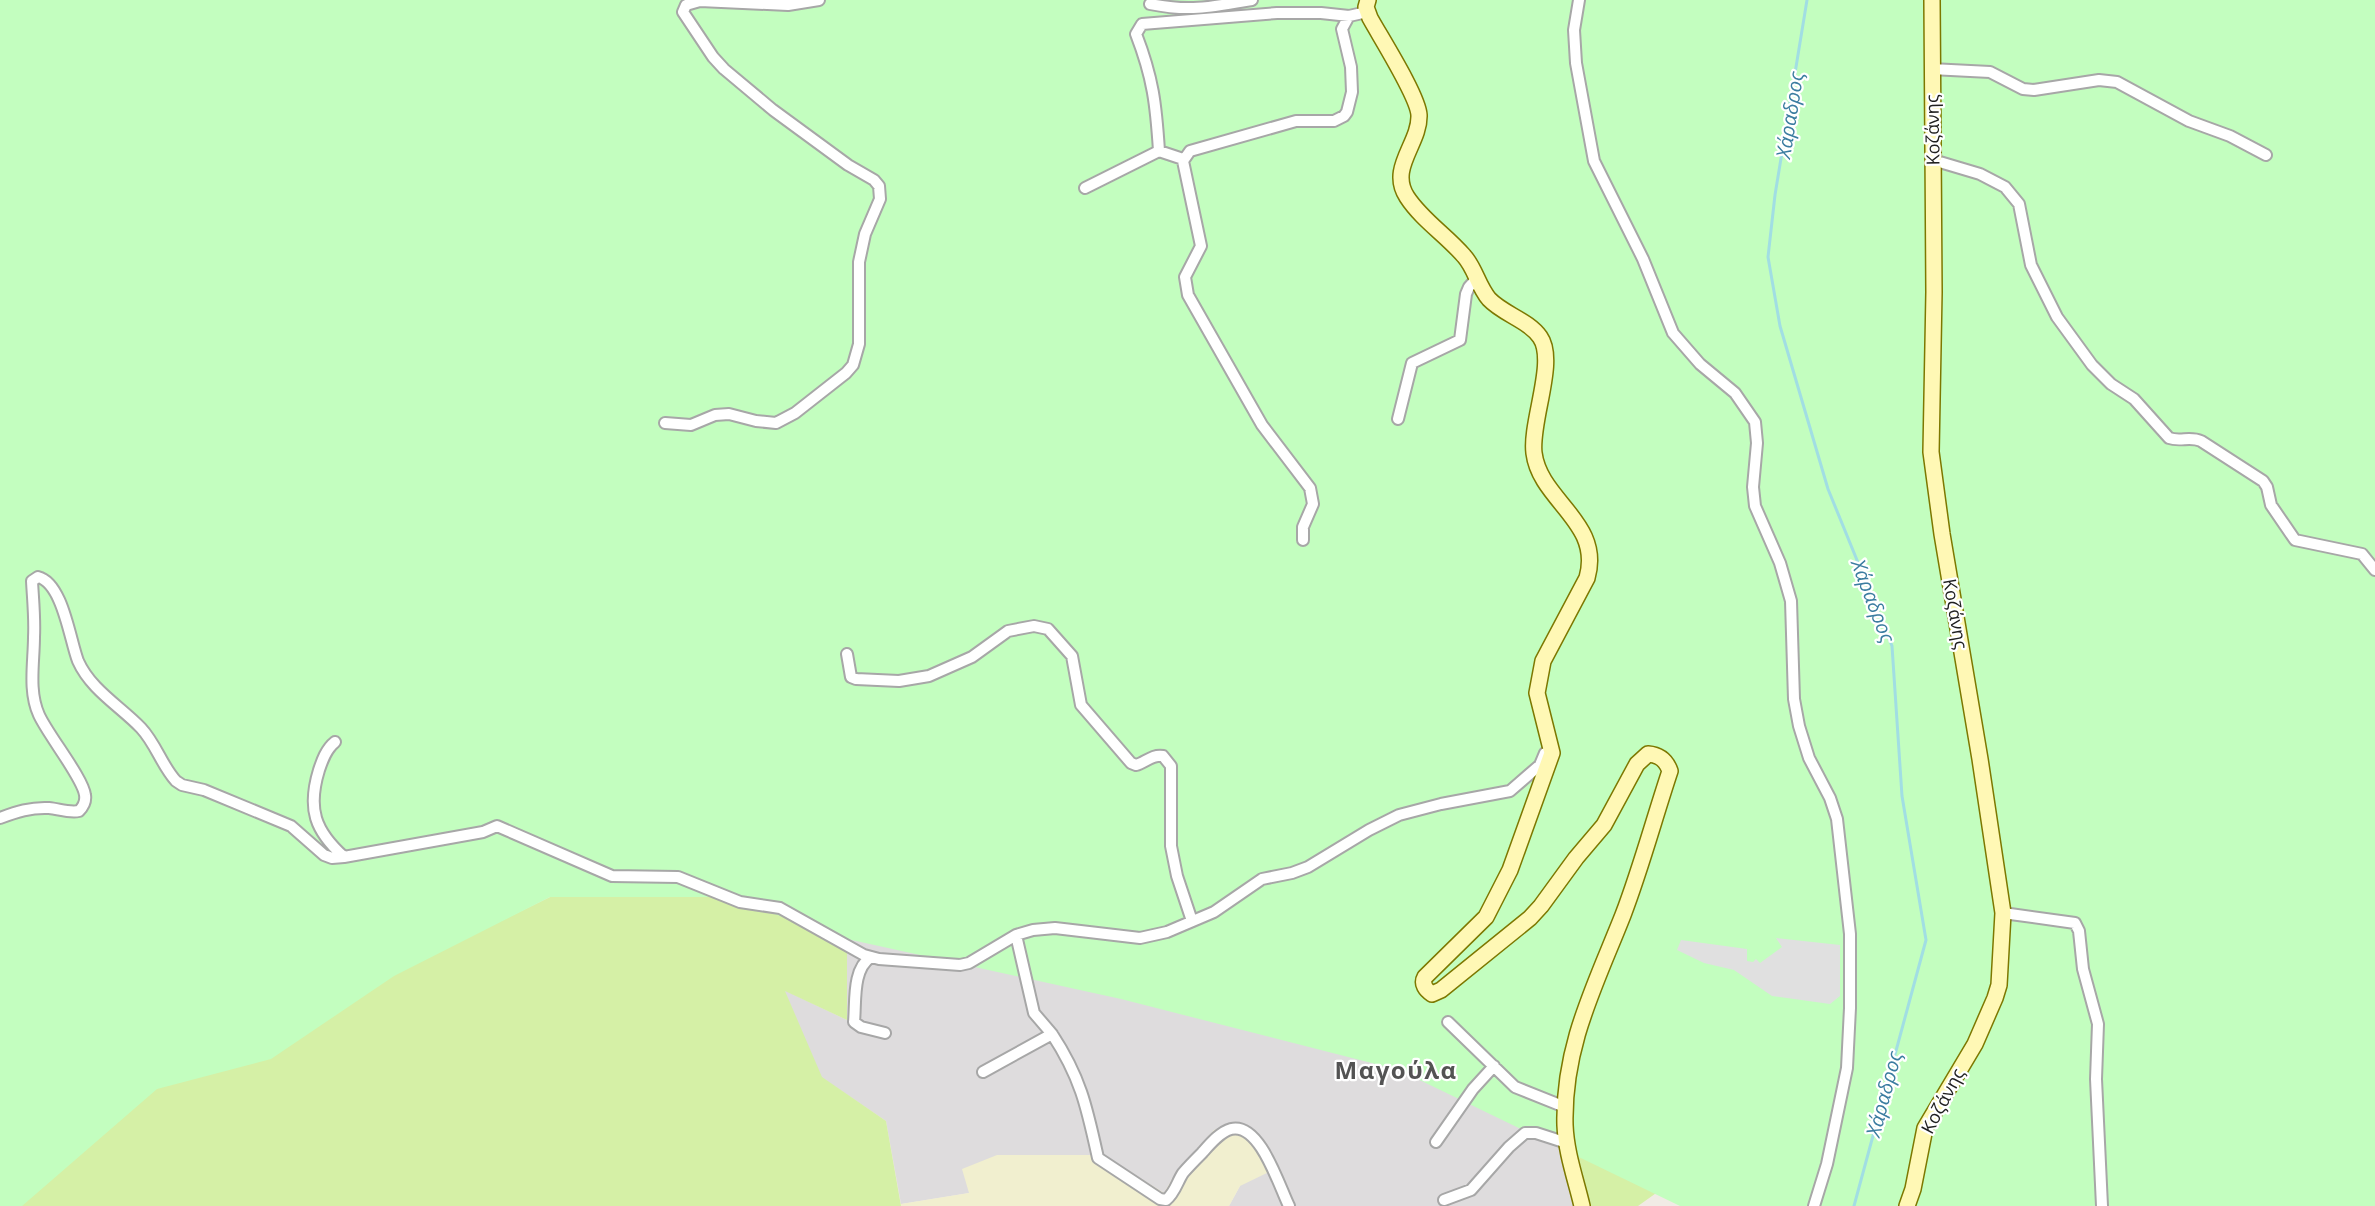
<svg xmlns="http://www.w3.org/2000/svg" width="2375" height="1206" viewBox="0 0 2375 1206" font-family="'Open Sans',sans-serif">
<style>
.residential{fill:#dedcdd}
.farmland{fill:#f1efcf}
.grass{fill:#d5f0a6}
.park{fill:#c3febf}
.parking{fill:#e0e0e0}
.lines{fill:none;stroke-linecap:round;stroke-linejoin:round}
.stream{stroke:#a1dee3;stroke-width:3}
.street-casing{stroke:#a7a7a7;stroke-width:14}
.secondary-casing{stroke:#7d7800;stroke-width:18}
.street{stroke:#fff;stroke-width:10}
.secondary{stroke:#fff8b5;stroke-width:15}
.labels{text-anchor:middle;stroke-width:4.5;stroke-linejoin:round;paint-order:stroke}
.street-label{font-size:18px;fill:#202020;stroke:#fff}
.water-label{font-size:20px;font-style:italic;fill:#3b7da0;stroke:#fff}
.district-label{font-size:24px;font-weight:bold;letter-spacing:1.5px;fill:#535353;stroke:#fff}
</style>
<rect width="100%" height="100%" fill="#f1ebe5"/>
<path class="residential" d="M800,809L1558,1137L1574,1206H1229L1240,1186L1177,1171L1164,1193L1103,1155L969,1193L901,1204L886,1121L821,1077L784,990L847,1020Z"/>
<path class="farmland" d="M1237,1122L1258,1134L1277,1168L1240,1186L1229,1206H901V1204L969,1193L962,1169L997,1155H1103L1164,1193L1177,1171L1214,1130Z"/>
<path class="grass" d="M135,0H1217L726,896L847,939V1020L785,991L822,1077L886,1121L901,1206H0L72,1130L550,897Z
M1575,1144L1673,1181L1638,1206H1590Z"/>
<path class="park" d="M0,0H2375V1206H1680L1399,1070L1121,999L847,939L725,897H550L394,976L271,1059L157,1089L22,1206H0Z"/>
<path class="parking" d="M1776,938L1840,945V996L1830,1004L1772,996L1734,970L1704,963L1677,950L1681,940L1747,949V961L1753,962L1756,959L1760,963L1782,947Z"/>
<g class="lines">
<path class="stream" d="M1807,0L1775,195L1768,257L1780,326L1828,489L1892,646L1902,796L1926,940L1854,1206"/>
<g class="street-casing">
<path id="street" d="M1579,0L1574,30L1576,63L1594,161L1643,259L1673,333L1700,364L1735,393L1755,422L1757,443L1753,487L1755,506L1780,563L1791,601L1794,699L1799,726L1809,758L1830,798L1837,819L1850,934V1008L1847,1068L1827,1164L1814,1206
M1150,4C1190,12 1212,7 1252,0
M1931,69L1990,72L2023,89L2034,90L2099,80L2117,82L2189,121L2230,136L2266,155
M1159,151C1156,104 1153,78 1136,34L1142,24L1277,13H1321L1349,16L1367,12
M1933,160L1980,174L2005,187L2019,204L2031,265L2057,317L2092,365L2111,384L2134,399L2169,438C2180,442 2190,436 2201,441L2263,481L2267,487L2271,505L2295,540L2362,554L2375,570
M1085,188L1159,151L1183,159
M1398,419L1412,363L1460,340L1466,294L1469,287L1477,278
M665,423L691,425L715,415L729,414L756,421L776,423L795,413L846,373L853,365L859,344V262L865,234L880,199L879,186L874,180L848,165L773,110L724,69L713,57L683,12L686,5L700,1L788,5L819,0
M1303,540V527L1313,504L1310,488L1262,425L1188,295L1185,277L1201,246L1183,161L1190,151L1296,121H1334L1344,116L1347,112L1352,92L1351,67L1342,29L1349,16
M847,654L851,677L856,679L899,681L929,676L972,657L1008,631L1034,626L1048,629L1072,656L1081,705L1131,763L1136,765C1145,763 1152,754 1163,756L1171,766V846L1177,876L1192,921
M335,742C326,749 322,761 319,770C307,809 315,831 344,857
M0,818C16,812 31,807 49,808C59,809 69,813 79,811C83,807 86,801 85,795C83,778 48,735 39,715C28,691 34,662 34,637C35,618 33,600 32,581L38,577C63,583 70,641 78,661C91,690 120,706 141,728C156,744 162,766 176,781L182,785L204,790L291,826L324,855L332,858L344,857L483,832L497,826L612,876L678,877L740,902L780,908L864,955L879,959L960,965L969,963L1016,935L1033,930L1055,928L1140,938L1167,932L1214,912L1262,879L1292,873L1308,867L1369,830L1399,815L1441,804L1510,791L1540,765L1545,753
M2003,913L2075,923L2079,931L2083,969L2098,1024L2096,1079L2102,1206
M871,957C852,969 856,1002 854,1022L861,1027L885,1033
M1448,1022L1515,1087L1565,1107
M1052,1034C1081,1078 1087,1108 1098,1158L1160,1199L1166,1200C1175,1193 1177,1182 1183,1173C1189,1166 1196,1159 1202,1153C1210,1144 1220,1132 1231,1129C1260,1122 1279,1186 1289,1206
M983,1072L1052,1034L1034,1013L1016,935
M1436,1142L1473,1089L1494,1066
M1444,1200L1471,1190L1509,1147L1525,1133H1536L1567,1143"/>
</g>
<g class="secondary-casing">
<path id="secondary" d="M1368,0L1366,7L1370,18C1381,38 1418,96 1419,115C1420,144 1388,168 1407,197C1422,220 1446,235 1464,256C1475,268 1478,286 1489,299C1503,314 1528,320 1540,337C1557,361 1530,422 1534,453C1540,501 1603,522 1587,578L1543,661L1537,693L1552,753L1510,870L1486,917L1425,977C1421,984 1426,990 1432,994L1441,990L1530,918L1541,906L1576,858L1604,825L1637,764L1648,754C1660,755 1666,760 1670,771C1654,819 1641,868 1623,915C1595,986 1563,1046 1565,1125C1566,1153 1576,1180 1582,1206
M1907,1206L1913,1189L1925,1128L1975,1044L1995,998L1999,985L2003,913L1980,759L1942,534L1931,452L1934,292L1932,0"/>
</g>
<use href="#street" class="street"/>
<use href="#secondary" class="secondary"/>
</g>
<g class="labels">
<g class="street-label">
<text transform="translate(1933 130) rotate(-91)" y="6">Κοζάνης</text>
<text transform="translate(1955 614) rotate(80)" y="6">Κοζάνης</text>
<text transform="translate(1943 1101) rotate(-62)" y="6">Κοζάνης</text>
</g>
<g class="water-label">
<text transform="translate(1790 115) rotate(-81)" y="7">Χάραδρος</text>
<text transform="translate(1873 601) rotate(69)" y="7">Χάραδρος</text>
<text transform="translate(1884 1094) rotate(-75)" y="7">Χάραδρος</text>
</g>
<g class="district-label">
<text x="1396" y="1079">Μαγούλα</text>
</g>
</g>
</svg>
